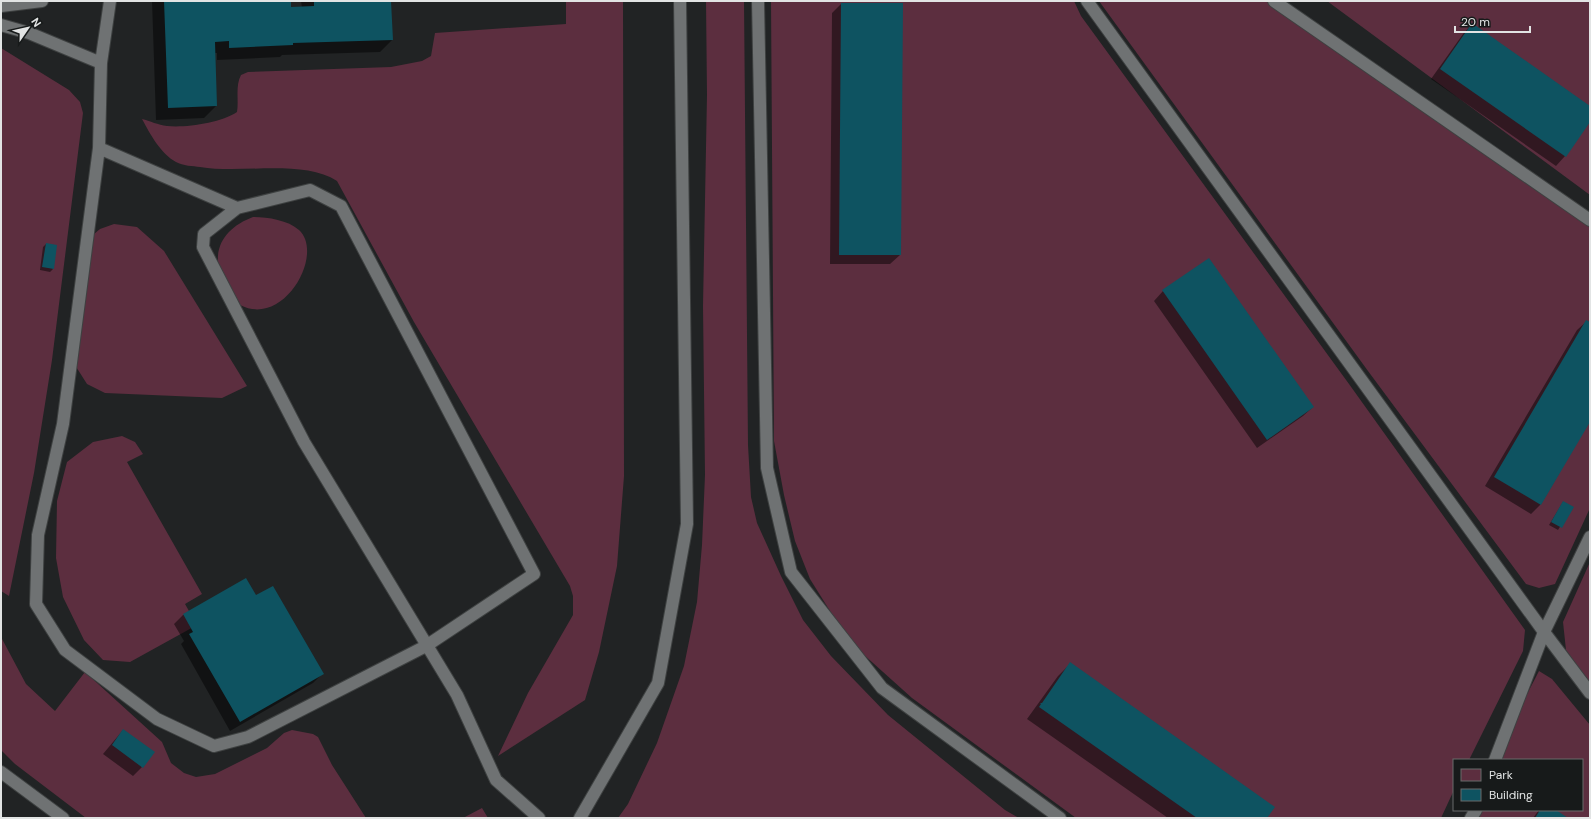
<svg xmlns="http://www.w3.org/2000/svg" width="1591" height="819" viewBox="0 0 1591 819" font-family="'DM Sans',sans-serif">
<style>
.green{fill:#5c2e3f}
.shadow{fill:#0007}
.building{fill:#0e5361}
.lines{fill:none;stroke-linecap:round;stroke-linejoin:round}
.lane-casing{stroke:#3e4141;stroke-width:14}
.lane{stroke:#6f7273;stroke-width:12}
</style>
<rect width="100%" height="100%" fill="#212324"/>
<path class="green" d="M566,1H623L624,476L617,566L599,652L585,700L498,756L528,693L573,615V596L570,586L414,322L337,181C303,159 241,174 200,167C193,166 183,166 176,162C161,154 150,134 142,119C150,121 158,125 167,126C185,128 221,123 237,112C239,100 235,86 241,75L248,72L391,67L422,61L431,56L435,33L566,24Z
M706,1H744L748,445L751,497L757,523L781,576L803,620L831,656L888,715L1005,810L1019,818H618L628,804L657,743L684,666L697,602L702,545L705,475L703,306L707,95Z
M771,1H1074L1081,16L1349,384L1525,630L1523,651L1469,760H1454V790L1441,818H1076L912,698L863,654L835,619L810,579L795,541L784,495L774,441Z
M1099,1H1281L1590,223V508L1555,584L1539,588L1526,584L1368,371Z
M1327,1H1590V195Z
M1,48L69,90L80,102L83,113L52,360L34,473L9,596L1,591Z
M253,217C267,217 288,220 299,230C325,254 284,328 240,305C235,297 219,272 218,263C216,240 232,225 253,217Z
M114,224L137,227L164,251L247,386L222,398L105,393L87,384L73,362L94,234L100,229Z
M122,436L135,442L143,454L127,462L202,594L185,604L197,625L130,662L103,660L84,640L63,597L56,558L57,501L67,462L93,442Z
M1590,562V683L1566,650L1563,622Z
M1,637L26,684L55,711L85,672L162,742L171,763L184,773L196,777L215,774L267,748L284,733L292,730L313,734L318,737L332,765L366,818H86L15,764L1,750Z
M1539,671L1552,679L1590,725V818H1465L1469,810H1582V760H1493Z
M482,808L488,818H463Z"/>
<path class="shadow" d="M152,1H290V8H302L301,1H390L392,40L380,52L282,55L280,57L217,60V53H214L216,106L204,118L156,120Z
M841,4L900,255L890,264H830L832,13Z
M1472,24L1590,107V121L1565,156L1556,166L1431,79L1463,34Z
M46,244L53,269L50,272L40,270L43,247Z
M1163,291L1313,407L1303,416L1257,448L1154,301Z
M1587,321L1590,323V420L1541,504L1531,514L1485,486L1577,330Z
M1563,502L1572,507L1558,530L1549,525Z
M246,579L256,597L323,673L313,683L230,731L181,644L184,641L174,624L183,615Z
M1070,664L1265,818H1168L1027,719L1058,676Z
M123,730L142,767L133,776L103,754Z
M1539,810H1554L1566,818H1533Z"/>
<path class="building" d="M164,1H291V7L314,6V1H391L393,40L293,43V45L229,48V41L215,42L217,106L168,108Z
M841,3H903L901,255H839Z
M1472,23L1590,106V122L1566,157L1440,69Z
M46,243L57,245L54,269L42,267Z
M1209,258L1314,407L1267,440L1162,290Z
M1586,320L1590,322V422L1541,505L1494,477Z
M1563,501L1574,507L1562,528L1551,522Z
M246,578L256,595L273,586L324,674L240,722L189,634L193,632L183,614Z
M1070,662L1275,807L1267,818H1197L1039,707L1041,704L1040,703H1042Z
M123,729L155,752L143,768L112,745Z
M1540,810H1556L1568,818H1535Z"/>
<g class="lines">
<g class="lane-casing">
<path id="lane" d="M110,1L101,63L99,148L63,424L38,535L36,604L65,650L157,719L214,746L248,737L426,646L534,574L341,206L310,190L237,208L204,234L203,247L304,442L457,695L496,780L539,818
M758,1L767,468L791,572L882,688L1060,818
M1087,1L1544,632L1495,760
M1274,1L1590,220
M1,6L42,1
M1,25L29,33L101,63
M99,148L237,208
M1590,537L1544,632L1590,693
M1,772L63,818
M580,818L658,683L687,524L680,1
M1471,818L1476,810"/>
</g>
<use href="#lane" class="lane"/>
</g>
<rect width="1591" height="819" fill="none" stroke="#e2e4e4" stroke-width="4"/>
<rect x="1453" y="759" width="130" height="52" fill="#171a1a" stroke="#686b6b"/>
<rect x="1461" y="769" width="20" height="12" fill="#5c2e3f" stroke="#686b6b"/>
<text x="1489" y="779" font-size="12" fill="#e2e4e4">Park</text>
<rect x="1461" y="789" width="20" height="12" fill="#0e5361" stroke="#686b6b"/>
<text x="1489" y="799" font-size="12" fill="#e2e4e4">Building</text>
<g transform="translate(28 28) rotate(56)" stroke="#171a1a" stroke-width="3" paint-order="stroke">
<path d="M0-3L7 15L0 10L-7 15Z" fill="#e2e4e4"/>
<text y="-6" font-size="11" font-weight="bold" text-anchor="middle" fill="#e2e4e4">N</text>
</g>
<path d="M1455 26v6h75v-6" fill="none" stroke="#e2e4e4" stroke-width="2"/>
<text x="1461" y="26" font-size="12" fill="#e2e4e4" stroke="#171a1a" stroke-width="3" paint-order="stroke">20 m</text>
</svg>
